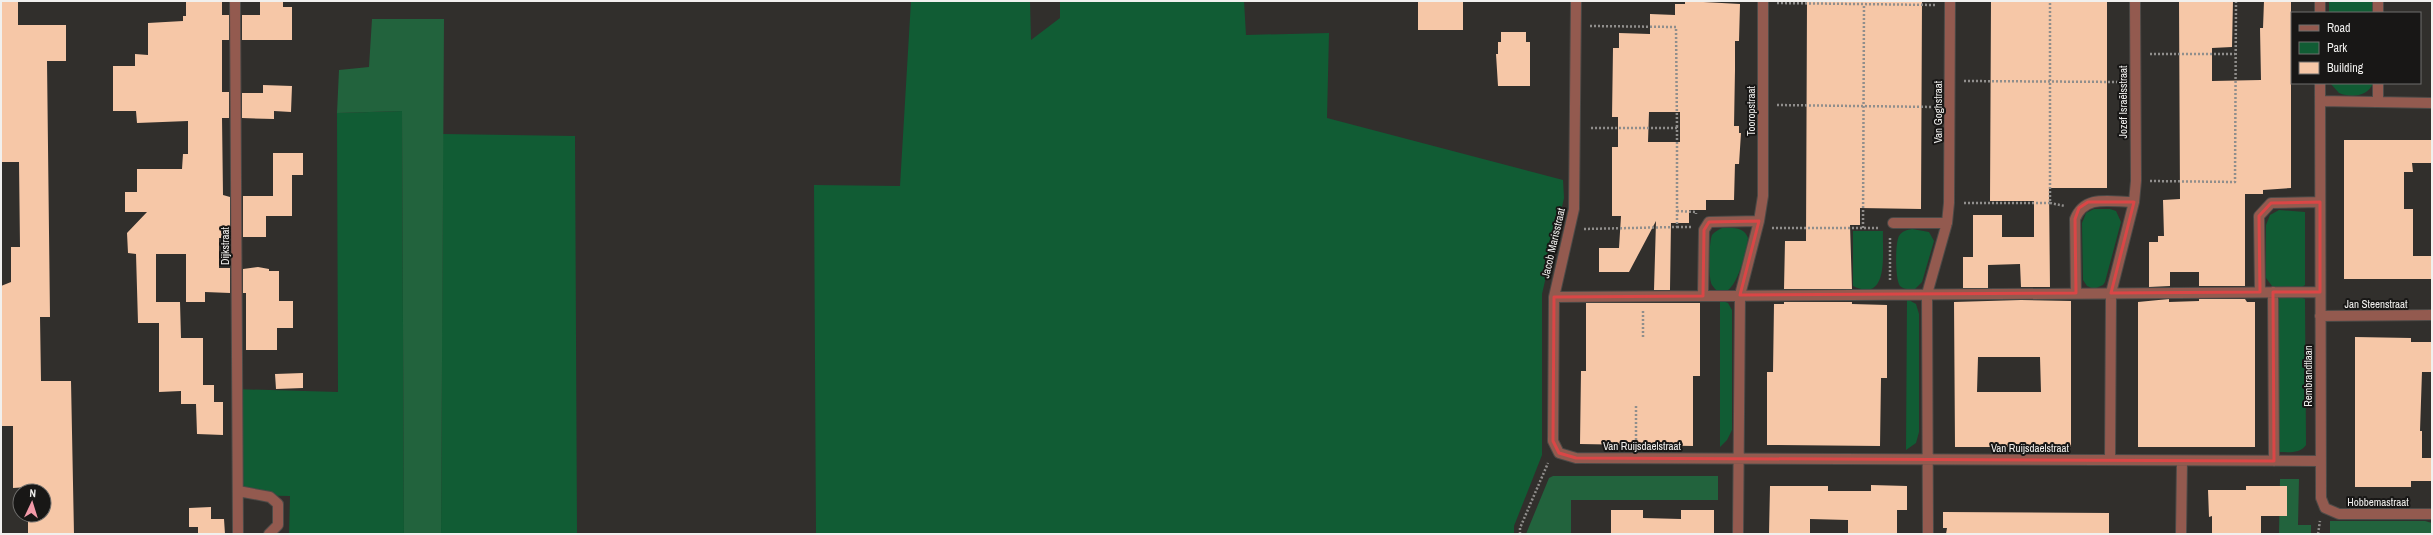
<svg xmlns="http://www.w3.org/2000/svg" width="2433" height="535" viewBox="0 0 2433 535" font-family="'Archivo Narrow',sans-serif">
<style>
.green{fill:#115c34}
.forest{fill:#22633d}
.building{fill:#f6c7a7;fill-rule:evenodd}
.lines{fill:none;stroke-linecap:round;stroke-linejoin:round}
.minor-casing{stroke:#4c4a47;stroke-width:12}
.path{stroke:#908e8c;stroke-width:2.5;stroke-dasharray:2 2;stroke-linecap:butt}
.minor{stroke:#935a4f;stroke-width:10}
.marked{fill:none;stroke:#da4646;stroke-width:3;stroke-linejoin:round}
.labels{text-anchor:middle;stroke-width:4;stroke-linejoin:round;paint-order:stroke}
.street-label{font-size:11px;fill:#f1f0ee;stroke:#181716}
</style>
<rect width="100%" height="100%" fill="#312f2c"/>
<path class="green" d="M911,1H1030L1031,40L1060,18V1H1244L1246,35L1329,33L1327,118L1563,180L1564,198L1542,294V455L1514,526V534H816L814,185L900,186Z
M2329,1H2373V13H2329Z
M2330,83H2373C2368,97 2351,98 2339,93Z
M402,111L404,534H289L290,496L235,495L233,389L338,392L337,113Z
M443,134L575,136L577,534H441Z
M2094,209H2110L2116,211L2121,222L2105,282L2103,285L2094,289L2087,286L2083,280L2082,223L2086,213Z
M2279,210L2305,212V285L2302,287L2277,288L2272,286L2266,278V225L2270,215Z
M1722,228C1732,228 1744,226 1748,238C1747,250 1732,314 1712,285C1708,279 1709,242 1712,235C1714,232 1718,230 1722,228Z
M1912,229L1929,232L1934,241L1922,282L1915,289C1909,289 1904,290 1900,286C1895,280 1895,243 1899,236C1902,231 1907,230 1912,229Z
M1853,231H1883C1882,252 1890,304 1853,286Z
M2278,297H2300L2305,299L2306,445C2300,454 2288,452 2278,452Z
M1907,299L1916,304L1919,314V432L1916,443L1906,450Z
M1720,300L1728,303L1732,310V430L1727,440L1720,447Z"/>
<path class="forest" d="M372,19H444L441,534H404L402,111L337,113L339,70L369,67Z
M1553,476H1718V500H1571V534H1526L1549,478Z
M2280,479H2299L2298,525H2311V534H2279Z
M2330,521H2425L2432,523V534H2330Z"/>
<path class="building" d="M1,1H18V25H66V61H47L50,317H40L41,381H71L74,534H28V515H44V491H28V487L13,488V426H1V286L11,282V247H20L19,162H1Z
M186,1H222V15H229V40H222V92H229V118H222L223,195L230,197V238H219V268H230V293L205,292V302H186V254H156V302H180L181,338H203V385H214V402H223V435L197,434L196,404H181V391L159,392V323H138L136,254L128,253L127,233L147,212H125V192H137V169H182L183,154H188V121L137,123L136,111H113V66H135V54L148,55V23L183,21V16H186Z
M260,1H283V7H292V40H242V15H260Z
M1685,1L1740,4L1739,41H1735V70L1734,126H1739V133H1741L1739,164H1735L1734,200H1706V210H1689V223H1671L1670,290H1654L1656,221L1629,272H1599V248H1619L1621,216H1612V147H1618V117H1612L1613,48H1619V33L1650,34V14L1675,15V4H1685ZM1649,112H1680V142H1648Z
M1807,1H1922L1921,209L1860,208V225H1850L1852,289H1784L1785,241H1806Z
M1991,1H2107V188H2049L2050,287H2021L2020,264L1988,265V288H1963V257H1973V215H2002V237H2034V201H1990Z
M2179,1H2233L2232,47L2212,48V81L2261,80L2260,28H2263L2264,1H2291V188L2263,190V194H2245V286H2199V272H2170V286L2149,287V242H2158V236H2164L2163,200L2180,199Z
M1418,2H1463V30H1418Z
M1501,32H1526V42H1530V86H1498L1496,54H1498V42H1501Z
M263,85L292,86L291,112L274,111V119L242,118V93H263Z
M2344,140H2432V163H2412L2413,172H2404V209H2413V256H2432V279H2344Z
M273,153H303V175H292V216H266V237H243V196H273Z
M258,267L269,269V271H279V301H293V328H277V350H246V293H243V269Z
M2169,299V302L2199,301V299H2245L2247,302H2255V447H2138V302Z
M2021,300L2071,301V447H1955L1954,302ZM1978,357H2040L2041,392H1977Z
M1784,302H1852V304L1887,305V378H1881L1880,446L1767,445V372H1773L1774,304H1784Z
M1586,303H1700V376H1693V446L1580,444L1581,371H1586Z
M2355,337L2411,338V342H2432V372H2422L2420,431H2422V458H2432V481H2411V487H2355Z
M303,373V388L276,389L275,374Z
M1871,485L1907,486V510H1897V534H1848V520L1810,519V534H1769L1770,486H1828V491H1871Z
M2246,486H2287V516H2261V534H2212V516L2209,517L2208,490H2246Z
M211,507V519H224L225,534H198V527H189V508Z
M1611,510H1643V518L1681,519V510H1714V534H1611Z
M1943,512L2109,513V534H1946L1947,528H1943Z"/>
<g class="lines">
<g class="minor-casing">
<path id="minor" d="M235,1L238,534
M1576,1L1574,209L1554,297L1553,441L1559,453L1576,458L2320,461
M2378,1V13
M2320,13V1
M2320,83L2321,498L2325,508L2339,514H2432
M2378,83V102
M2320,101L2432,103
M1893,223H1947
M2260,292L2259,216L2271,203L2320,202
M2273,292L2274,461
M2076,293L2075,219C2085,194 2110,202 2134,202
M1703,296L1704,230L1709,222L1759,221
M1554,297L2320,292
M2320,316L2432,315
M2110,460L2111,293L2134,202L2136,181L2135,1
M238,491L270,497L278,504V525L269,534
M1738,534L1740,295L1759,221L1763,196V1
M1928,534L1927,294L1947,223L1949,203L1950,1
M2181,534L2182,461"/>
</g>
<path class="path" d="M1777,3L1936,5
M1590,26L1676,27L1677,128
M2150,54H2235
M1964,81L2121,82
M1777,105L1936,107
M2150,181L2235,182L2236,1
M1964,203H2050V1
M2050,203L2065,206
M1677,211L1696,212V214
M1677,227H1691
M1772,228H1879
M1863,228L1864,4
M1584,229L1677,227V128H1589
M1890,280V237
M1643,337V310
M1636,406V443
M1520,534V528L1548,463
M2318,534L2320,521"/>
<use href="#minor" class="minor"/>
</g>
<path class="marked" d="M2088,202H2134L2111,293L2260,292L2259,216L2271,203L2320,202V292H2273L2274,461L1576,458L1559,453L1553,441L1554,297L1703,296L1704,230L1709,222L1759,221L1740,295L2076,293L2075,219L2079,208Z"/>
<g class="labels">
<g class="street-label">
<text transform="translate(2123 102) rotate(-90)" y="4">Jozef Israëlsstraat</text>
<text transform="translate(1751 111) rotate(-90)" y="4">Tooropstraat</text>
<text transform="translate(1938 112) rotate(-90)" y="4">Van Goghstraat</text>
<text transform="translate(1553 243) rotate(-77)" y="4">Jacob Marisstraat</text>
<text transform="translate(225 246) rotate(-90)" y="4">Dijkstraat</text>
<text x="2376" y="308">Jan Steenstraat</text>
<text transform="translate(2308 376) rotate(-90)" y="4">Rembrandtlaan</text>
<text x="1642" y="450">Van Ruijsdaelstraat</text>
<text x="2030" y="452">Van Ruijsdaelstraat</text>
<text x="2378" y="506">Hobbemastraat</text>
</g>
</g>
<rect width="2433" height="535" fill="none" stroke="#f1f0ee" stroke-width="4"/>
<rect x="2291" y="12" width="130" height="72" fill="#181716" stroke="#6f6e6c"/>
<rect x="2299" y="25" width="20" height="6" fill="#935a4f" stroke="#6f6e6c"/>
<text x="2327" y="32" font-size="12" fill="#f1f0ee">Road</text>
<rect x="2299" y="42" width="20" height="12" fill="#115c34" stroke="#6f6e6c"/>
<text x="2327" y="52" font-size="12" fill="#f1f0ee">Park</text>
<rect x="2299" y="62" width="20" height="12" fill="#f6c7a7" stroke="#6f6e6c"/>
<text x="2327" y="72" font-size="12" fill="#f1f0ee">Building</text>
<g transform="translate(32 503) rotate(4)"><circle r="19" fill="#181716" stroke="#6f6e6c"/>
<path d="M0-3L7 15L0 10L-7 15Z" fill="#f39aa9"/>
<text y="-6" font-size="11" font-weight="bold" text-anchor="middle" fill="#f1f0ee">N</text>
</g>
</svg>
